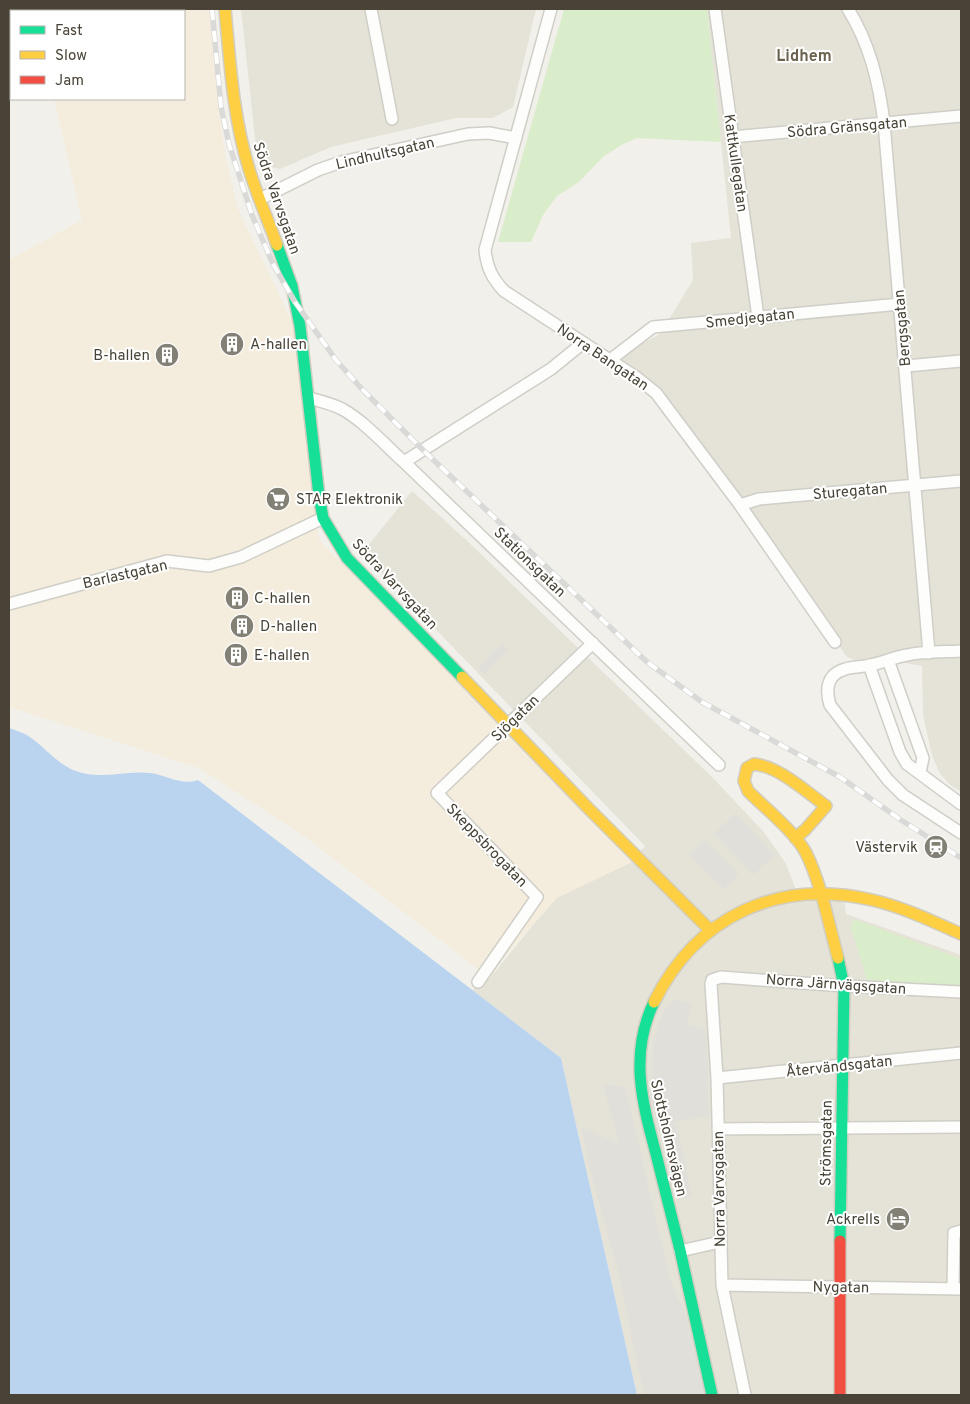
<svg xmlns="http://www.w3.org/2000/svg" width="970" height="1404" viewBox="0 0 970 1404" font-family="Overpass,sans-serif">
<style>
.residential{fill:#e5e3d7}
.commercial{fill:#f4eddd}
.green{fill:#daedca}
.parking{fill:#e0dfda}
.water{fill:#bad4f0}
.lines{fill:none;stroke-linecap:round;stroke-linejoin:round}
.street-casing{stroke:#cfcec7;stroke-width:14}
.fast-casing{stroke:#d1cec1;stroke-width:14}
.slow-casing{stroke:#d1cec1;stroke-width:14}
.jam-casing{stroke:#d1cec1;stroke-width:14}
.street{stroke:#fdfdfc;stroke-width:11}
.fast{stroke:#16e098;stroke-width:11}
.slow{stroke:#ffcf43;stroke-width:11}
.jam{stroke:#f24e42;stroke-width:11}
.rail-casing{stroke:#d9d9d8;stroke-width:5.5}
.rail{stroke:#fff;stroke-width:4;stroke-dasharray:11;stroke-linecap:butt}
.labels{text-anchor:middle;stroke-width:4;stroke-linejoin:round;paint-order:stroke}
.street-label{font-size:15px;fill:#484336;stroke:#fff}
.poi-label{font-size:15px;fill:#484336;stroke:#fff;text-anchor:start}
.neighbourhood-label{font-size:16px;font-weight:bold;fill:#6b624d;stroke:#fff}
</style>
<rect width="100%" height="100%" fill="#f1f0ea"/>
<path class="residential" d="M241,9H536L513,107L493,118H456L331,147L280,169L261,165L255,138Z
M707,9H961V792L949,784L939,772L932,755L923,715L922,666L888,660L869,665L847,657L656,393L610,360L660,334L693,280L691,243L731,238Z
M412,491L464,538L711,776L762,830L776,849L786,864L798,895H844L846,914L961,955V1395H637L561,1058L472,990L490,978L555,898L636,856L645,846L362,553Z"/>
<path class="commercial" d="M9,9H210L218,97L225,154L238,209L293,324L319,540L632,862L557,898L506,955L490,978L301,834L199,768L9,707V260L82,220L54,99H184V11H11V80L9,81Z"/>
<path class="green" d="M564,9H707L721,142L637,138L623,144L603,157L579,182L557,196L543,215L531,242H498Z
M853,920H857L961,959V986L867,981L851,927Z"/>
<path class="parking" d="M502,643L508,649L484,674L478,668Z
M736,813L775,855L753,875L714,833Z
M705,840L739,874L724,889L689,855Z
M675,1000L692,1003L687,1024L706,1030L709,1116L674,1122L679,1135L692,1197L678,1200L651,1099L653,1042L664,1009Z
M603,1085L625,1086L671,1283L684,1310L707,1395H644L618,1271L593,1182L581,1127L619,1144Z"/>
<path class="water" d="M9,728C15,730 21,732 27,735C43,745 55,762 73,770C101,781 123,770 150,773C166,775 182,786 198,780L561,1058L637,1395H9Z"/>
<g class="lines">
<g class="street-casing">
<path id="street" d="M371,9L392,119
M551,9L485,250C487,268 492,278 504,291L636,377L656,393L740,505L835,642
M715,9L758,317
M848,9C870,44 879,83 884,123L929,653
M732,137L961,116
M260,199L318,170L341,162L468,134L489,133L516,138
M610,360L653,327L900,304
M906,366L961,361
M309,398C320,401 332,404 342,409C364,421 385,445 404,462L719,765
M404,462L551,369L583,343
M740,505L759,499L961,481
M9,604L167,561L209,566L241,557L323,518
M961,651C944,652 924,651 907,655C894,657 882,663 870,665C858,668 842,666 833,676C826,684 827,695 830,705L888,780L903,795L961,833
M888,660L923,758L920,772
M869,665L900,752L907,764L961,804
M478,982L537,897L437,793L593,643
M717,1078L961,1053
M718,1129L961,1127
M680,1251L720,1242
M722,1285L961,1289
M953,1289L954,1233L961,1231
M745,1395L722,1285L717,1078L711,984L712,980L721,977L844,986L961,992"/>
</g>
<g class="fast-casing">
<path id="fast" d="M277,245L292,286L300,326L319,496L323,518L347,558L462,677
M838,958L844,986L840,1241
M654,1002C629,1054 642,1102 656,1154C664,1186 672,1218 680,1250C691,1298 701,1347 712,1395"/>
</g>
<g class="slow-casing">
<path id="slow" d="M225,9C230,63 233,117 249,169C257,195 268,220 277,245
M462,677L589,809L710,930
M795,838L805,830L826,806C805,791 780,767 754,764L747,768L744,781L748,791C765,808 796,833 806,853C821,883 829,925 838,958
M654,1002C697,916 778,878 872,900C903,907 932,921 961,934"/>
</g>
<g class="jam-casing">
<path id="jam" d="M840,1241V1395"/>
</g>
<use href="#street" class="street"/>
<use href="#fast" class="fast"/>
<use href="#slow" class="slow"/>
<use href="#jam" class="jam"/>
<g class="rail-casing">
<path id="rail" d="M212,9L221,107L229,144L252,215L273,264L295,302L336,360L361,388L423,450L647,662L702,702L840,777L901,820L961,858"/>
</g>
<use href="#rail" class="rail"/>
</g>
<defs>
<g id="building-disc" transform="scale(1.25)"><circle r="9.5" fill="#838075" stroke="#fff"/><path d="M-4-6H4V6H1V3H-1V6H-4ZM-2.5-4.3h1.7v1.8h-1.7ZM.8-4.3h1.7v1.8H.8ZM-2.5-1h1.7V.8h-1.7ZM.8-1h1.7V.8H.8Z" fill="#fff"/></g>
<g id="supermarket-disc" transform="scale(1.25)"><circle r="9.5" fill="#838075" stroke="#fff"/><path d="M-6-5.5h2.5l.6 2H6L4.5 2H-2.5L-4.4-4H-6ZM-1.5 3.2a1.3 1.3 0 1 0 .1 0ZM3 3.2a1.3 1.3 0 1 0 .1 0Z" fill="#fff"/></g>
<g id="station-disc" transform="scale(1.25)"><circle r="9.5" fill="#838075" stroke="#fff"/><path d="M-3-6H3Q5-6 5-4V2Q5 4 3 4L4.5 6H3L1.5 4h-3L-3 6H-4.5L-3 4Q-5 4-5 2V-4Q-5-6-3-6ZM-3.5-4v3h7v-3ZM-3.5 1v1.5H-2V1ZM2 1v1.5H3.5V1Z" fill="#fff"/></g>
<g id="hotel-disc" transform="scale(1.25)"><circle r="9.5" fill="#838075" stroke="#fff"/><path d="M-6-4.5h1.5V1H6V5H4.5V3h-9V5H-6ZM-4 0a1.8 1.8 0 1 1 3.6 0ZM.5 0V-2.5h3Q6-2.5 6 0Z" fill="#fff"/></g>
</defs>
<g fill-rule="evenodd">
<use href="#building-disc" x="232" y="344"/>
<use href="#building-disc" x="167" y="355"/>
<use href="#supermarket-disc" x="278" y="499"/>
<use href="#building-disc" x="237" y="598"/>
<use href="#building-disc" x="242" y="626"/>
<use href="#building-disc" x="236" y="655"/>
<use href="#station-disc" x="936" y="847"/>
<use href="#hotel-disc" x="898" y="1219"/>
</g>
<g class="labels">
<g class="street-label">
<text transform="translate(847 127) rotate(-5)" y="5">Södra Gränsgatan</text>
<text transform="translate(385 153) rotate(-13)" y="5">Lindhultsgatan</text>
<text transform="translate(736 163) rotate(82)" y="5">Kattkullegatan</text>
<text transform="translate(277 198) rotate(71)" y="5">Södra Varvsgatan</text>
<text transform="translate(750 318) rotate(-6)" y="5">Smedjegatan</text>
<text transform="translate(902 328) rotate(-95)" y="5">Bergsgatan</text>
<text transform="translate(603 357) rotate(34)" y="5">Norra Bangatan</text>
<text transform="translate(850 491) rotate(-5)" y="5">Sturegatan</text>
<text transform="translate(530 562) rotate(44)" y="5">Stationsgatan</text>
<text transform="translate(125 574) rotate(-13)" y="5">Barlastgatan</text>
<text transform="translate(395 584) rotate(47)" y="5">Södra Varvsgatan</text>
<text transform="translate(515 718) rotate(-44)" y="5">Sjögatan</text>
<text transform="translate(487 845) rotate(46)" y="5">Skeppsbrogatan</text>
<text transform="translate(836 984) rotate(4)" y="5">Norra Järnvägsgatan</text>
<text transform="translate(839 1066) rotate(-6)" y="5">Återvändsgatan</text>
<text transform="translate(669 1138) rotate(77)" y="5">Slottsholmsvägen</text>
<text transform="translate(826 1143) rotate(-89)" y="5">Strömsgatan</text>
<text transform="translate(719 1189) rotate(-91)" y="5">Norra Varvsgatan</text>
<text transform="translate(841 1287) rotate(1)" y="5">Nygatan</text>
</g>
<g class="poi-label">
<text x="250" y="349">A-hallen</text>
<text x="150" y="360" text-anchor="end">B-hallen</text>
<text x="296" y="504">STAR Elektronik</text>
<text x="254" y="603">C-hallen</text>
<text x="260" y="631">D-hallen</text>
<text x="254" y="660">E-hallen</text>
<text x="918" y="852" text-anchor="end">Västervik</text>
<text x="880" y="1224" text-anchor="end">Ackrells</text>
</g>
<g class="neighbourhood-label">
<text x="804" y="61">Lidhem</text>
</g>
</g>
<rect width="970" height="1404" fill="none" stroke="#484336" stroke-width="20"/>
<rect x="10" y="10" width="175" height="90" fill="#ffffff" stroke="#b6b4af"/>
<rect x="20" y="26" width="25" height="8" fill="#16e098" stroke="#b6b4af"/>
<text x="55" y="35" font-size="15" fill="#484336">Fast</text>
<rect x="20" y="51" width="25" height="8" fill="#ffcf43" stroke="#b6b4af"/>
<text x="55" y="60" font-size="15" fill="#484336">Slow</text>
<rect x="20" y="76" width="25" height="8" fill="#f24e42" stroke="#b6b4af"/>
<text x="55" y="85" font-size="15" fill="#484336">Jam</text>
</svg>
